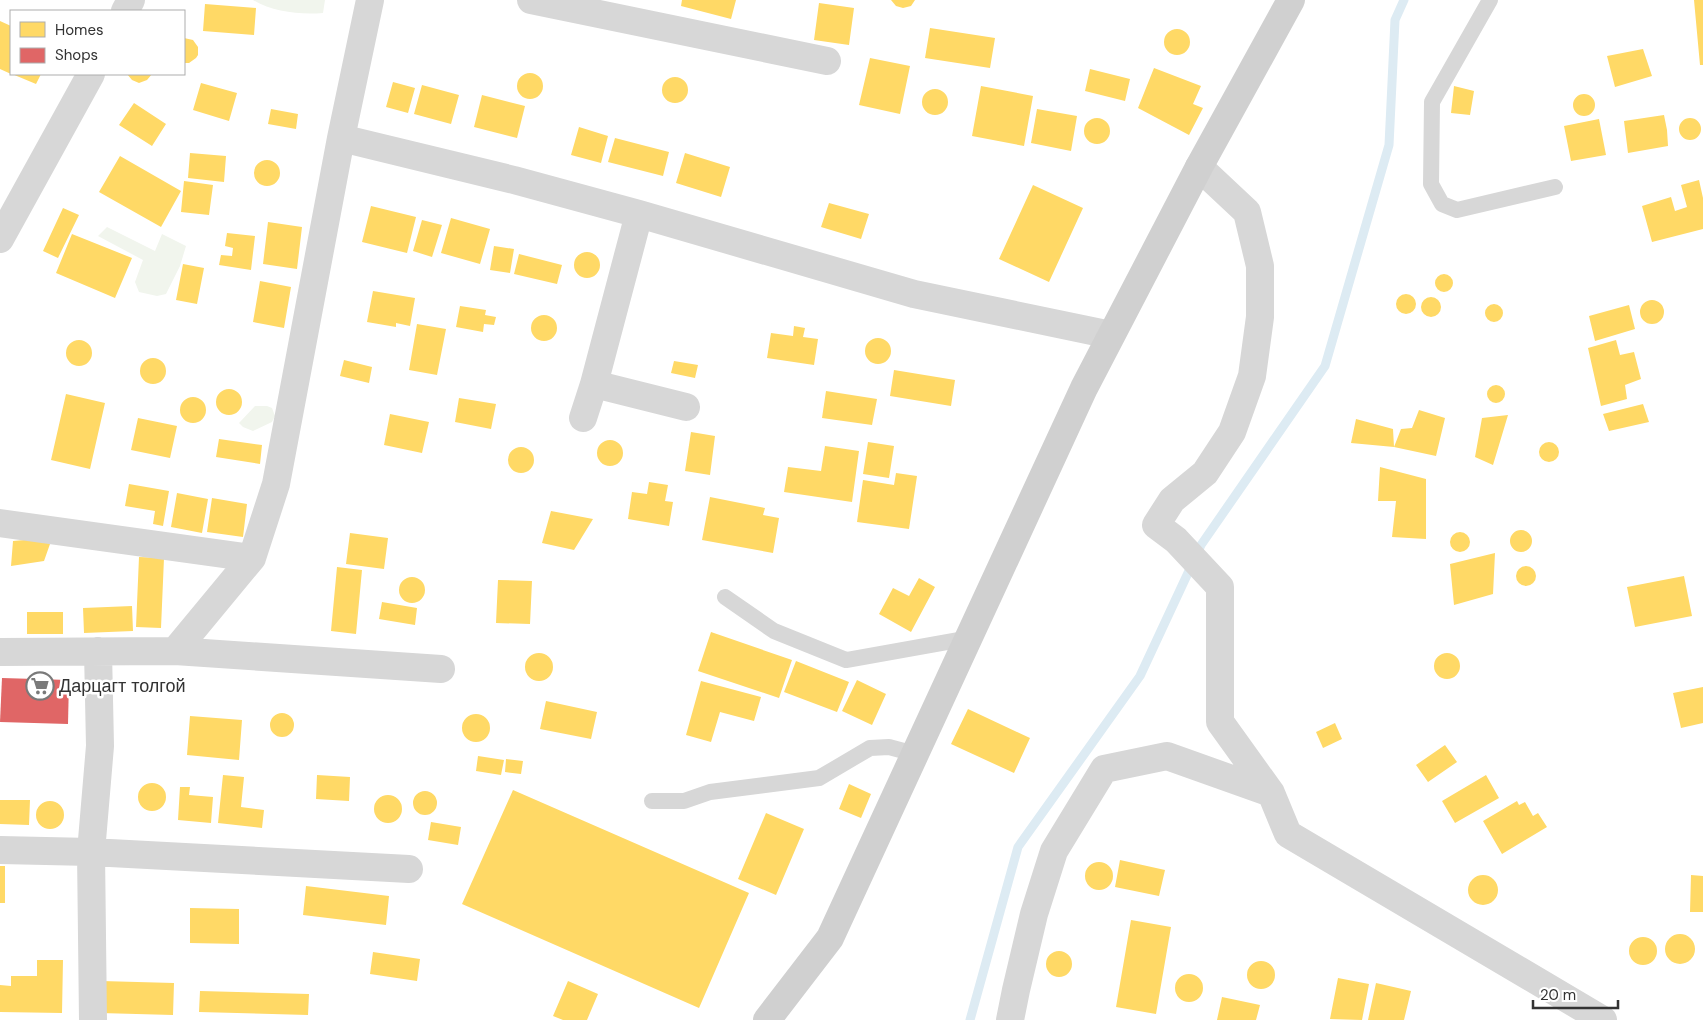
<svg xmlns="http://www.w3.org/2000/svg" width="1703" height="1020" viewBox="0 0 1703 1020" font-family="'DM Sans',sans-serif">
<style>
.green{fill:#f1f5ed}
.homes{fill:#ffd966}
.shops{fill:#e06666}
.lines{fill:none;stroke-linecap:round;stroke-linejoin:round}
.stream{stroke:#ddebf3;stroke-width:9}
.lane{stroke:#d7d7d7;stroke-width:16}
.street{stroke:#d7d7d7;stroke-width:28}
.secondary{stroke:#d0d0d0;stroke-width:28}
.labels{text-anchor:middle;stroke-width:5;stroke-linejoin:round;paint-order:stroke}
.poi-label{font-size:18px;fill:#333;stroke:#fff;text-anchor:start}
</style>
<rect width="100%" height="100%" fill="#fff"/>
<path class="green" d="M253,0H325L323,13C301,15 272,12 253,0Z
M107,227L155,251L162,234L186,246L180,266L166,294L157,296L139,292L135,282L143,260L98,236Z
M255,406H267L272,408L275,416L272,422L253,431L243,427L239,423Z"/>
<path class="homes" d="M682,0H736L731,19L681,6Z
M891,0H915L911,6L903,8L896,6Z
M1694,0H1703V65H1700Z
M819,3L854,8L849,45L814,40Z
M205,4L256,8L254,35L203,31Z
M0,21L11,26V74L0,69Z
M930,28L995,38L990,68L925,58Z
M1164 42a13 13 0 1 1 26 0a13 13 0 1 1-26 0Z
M184,38L193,40L198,47V55L196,58L189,63H184Z
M1643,49L1652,76L1615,87L1607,56Z
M870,58L910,66L900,114L859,105Z
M1154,68L1201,86L1193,104L1203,108L1189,135L1138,108Z
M1090,69L1130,79L1125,101L1085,91Z
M517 86a13 13 0 1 1 26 0a13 13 0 1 1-26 0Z
M12,74H41L36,84Z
M127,74H152L147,80L139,83L132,80Z
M662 90a13 13 0 1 1 26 0a13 13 0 1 1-26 0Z
M393,82L415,88L408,113L386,107Z
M201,83L237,93L229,121L193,110Z
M422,85L459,95L451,124L414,114Z
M981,86L1033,96L1024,146L972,136Z
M1454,86L1474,91L1470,115L1451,113Z
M922 102a13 13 0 1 1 26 0a13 13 0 1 1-26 0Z
M1573 105a11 11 0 1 1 22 0a11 11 0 1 1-22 0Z
M482,95L525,106L517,138L474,127Z
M134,103L166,124L152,146L119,125Z
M271,109L298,114L296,129L268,124Z
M1037,109L1077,116L1071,151L1031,143Z
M1664,115L1667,130L1668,146L1628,153L1624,121Z
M1679 129a11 11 0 1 1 22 0a11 11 0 1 1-22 0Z
M1084 131a13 13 0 1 1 26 0a13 13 0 1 1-26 0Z
M1599,119L1606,155L1571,161L1564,126Z
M579,127L608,136L601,163L571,155Z
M615,138L669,152L663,176L608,162Z
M190,153L226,156L224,182L188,178Z
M685,153L730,167L721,197L676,183Z
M120,156L181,191L161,227L99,192Z
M254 173a13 13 0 1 1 26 0a13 13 0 1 1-26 0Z
M1699,180L1703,198V229L1652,242L1642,206L1671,197L1675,211L1687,207L1681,185Z
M184,181L213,185L209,215L181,212Z
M1033,185L1083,208L1049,282L999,259Z
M829,203L869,214L861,239L821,227Z
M371,206L416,217L407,253L362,242Z
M63,208L79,215L58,258L43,251Z
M451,218L490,229L480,264L441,253Z
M422,220L442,225L432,257L413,251Z
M268,222L302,227L297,269L263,264Z
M227,233L255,236L251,270L219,265L221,255L232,256L233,248L225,246Z
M72,234L132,258L115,298L56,273Z
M494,246L514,249L510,273L490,270Z
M574 265a13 13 0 1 1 26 0a13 13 0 1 1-26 0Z
M519,254L562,265L557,284L514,274Z
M183,264L204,268L197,304L176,300Z
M1435 283a9 9 0 1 1 18 0a9 9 0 1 1-18 0Z
M260,281L291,287L284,328L253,322Z
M373,291L415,298L410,326L396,323V327L367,322Z
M1396 304a10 10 0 1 1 20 0a10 10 0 1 1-20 0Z
M1421 307a10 10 0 1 1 20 0a10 10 0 1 1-20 0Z
M1640 312a12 12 0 1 1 24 0a12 12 0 1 1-24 0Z
M1485 313a9 9 0 1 1 18 0a9 9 0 1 1-18 0Z
M1629,305L1635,329L1595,341L1589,316Z
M460,306L486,310L485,315L496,317L494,325L484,324L483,332L456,327Z
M531 328a13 13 0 1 1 26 0a13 13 0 1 1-26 0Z
M417,324L446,329L437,375L409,370Z
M794,326L805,328L803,337L818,339L814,365L767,358L771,333L793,336Z
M865 351a13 13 0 1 1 26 0a13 13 0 1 1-26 0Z
M1616,340L1620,355L1634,352L1641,379L1625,385L1627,399L1601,406L1588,348Z
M66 353a13 13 0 1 1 26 0a13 13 0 1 1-26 0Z
M140 371a13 13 0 1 1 26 0a13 13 0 1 1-26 0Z
M344,360L372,367L369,383L340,376Z
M674,361L698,365L695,378L671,373Z
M894,370L955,380L951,406L890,396Z
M1487 394a9 9 0 1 1 18 0a9 9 0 1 1-18 0Z
M216 402a13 13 0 1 1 26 0a13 13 0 1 1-26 0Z
M826,391L877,399L872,425L822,418Z
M66,394L105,403L90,469L51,460Z
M180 410a13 13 0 1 1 26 0a13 13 0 1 1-26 0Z
M459,398L496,404L491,429L455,422Z
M1643,404L1649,422L1609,431L1603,414Z
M1419,410L1445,418L1436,456L1394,447L1351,443L1356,419L1393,429L1394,447L1401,429L1412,428Z
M390,414L429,422L422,453L384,445Z
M1508,415L1493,465L1475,457L1482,418Z
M138,418L177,426L170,458L131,450Z
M691,432L715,436L710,475L685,471Z
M219,439L262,445L260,464L216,457Z
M597 453a13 13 0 1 1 26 0a13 13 0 1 1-26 0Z
M1539 452a10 10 0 1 1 20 0a10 10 0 1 1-20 0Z
M868,442L894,446L889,478L863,474Z
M825,446L859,451L852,502L784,492L788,467L821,471Z
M508 460a13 13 0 1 1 26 0a13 13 0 1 1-26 0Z
M1380,467L1426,479V539L1392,537L1396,501H1378Z
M896,473L917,476L909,529L857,522L863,480L894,485Z
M649,482L668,485L665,501L673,502L669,526L628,519L632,492L647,494Z
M129,484L169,491L163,526L153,524L155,511L125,506Z
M177,493L208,499L202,533L171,527Z
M710,497L765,508L763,515L779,518L773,553L702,540Z
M212,498L247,504L243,537L207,532Z
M551,511L593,519L574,550L542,543Z
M1510 541a11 11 0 1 1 22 0a11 11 0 1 1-22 0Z
M1450 542a10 10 0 1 1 20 0a10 10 0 1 1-20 0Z
M350,533L388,538L384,569L346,564Z
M47,538L50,544L44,561L11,566L13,541Z
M1495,553L1493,594L1454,605L1450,564Z
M139,557L164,558L161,628L136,627Z
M1516 576a10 10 0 1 1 20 0a10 10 0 1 1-20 0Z
M337,567L362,570L356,634L331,631Z
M1684,576L1692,616L1635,627L1627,587Z
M399 590a13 13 0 1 1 26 0a13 13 0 1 1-26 0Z
M919,578L935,587L911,632L879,614L893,588L909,596Z
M498,580L532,581L530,624L496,623Z
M382,602L417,608L415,625L379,619Z
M132,606L133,631L84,633L83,608Z
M27,612H63V634H27Z
M711,632L792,660L779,698L698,671Z
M525 667a14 14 0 1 1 28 0a14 14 0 1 1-28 0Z
M1434 666a13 13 0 1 1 26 0a13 13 0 1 1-26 0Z
M796,661L849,682L837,712L784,692Z
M857,680L886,694L872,725L842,711Z
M701,681L761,697L754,721L720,712L711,742L686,735Z
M1703,687V723L1681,728L1673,693Z
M546,701L597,712L591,739L540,729Z
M968,709L1030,738L1014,773L951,744Z
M270 725a12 12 0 1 1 24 0a12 12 0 1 1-24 0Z
M462 728a14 14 0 1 1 28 0a14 14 0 1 1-28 0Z
M190,716L242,720L239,760L187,755Z
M1335,723L1342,739L1323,748L1316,732Z
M1445,745L1457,762L1428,782L1416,765Z
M478,756L504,760L501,775L476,771Z
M506,759L523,761L521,774L505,772Z
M223,775L244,777L241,807L264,810L262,828L218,823Z
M317,775L350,777L349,801L316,799Z
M1486,775L1499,798L1455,823L1442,801Z
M138 797a14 14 0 1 1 28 0a14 14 0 1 1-28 0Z
M849,784L871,794L861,818L839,809Z
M180,787H190L189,795L213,797L211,823L178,820Z
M513,790L749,893L699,1008L462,904Z
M413 803a12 12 0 1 1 24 0a12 12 0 1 1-24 0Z
M374 809a14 14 0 1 1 28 0a14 14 0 1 1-28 0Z
M0,800H30L29,825L0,824Z
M36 815a14 14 0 1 1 28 0a14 14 0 1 1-28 0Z
M1517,801L1519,805L1525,802L1533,816L1538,813L1547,827L1502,854L1483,821Z
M766,813L804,829L776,895L738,879Z
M431,822L461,827L458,845L428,840Z
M1120,860L1165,870L1159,896L1115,887Z
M1085 876a14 14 0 1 1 28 0a14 14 0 1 1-28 0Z
M0,866H5V903H0Z
M1468 890a15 15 0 1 1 30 0a15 15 0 1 1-30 0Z
M1691,875L1703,876V912H1690Z
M306,886L389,896L386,925L303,915Z
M190,908L239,909V944L190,943Z
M1131,920L1171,927L1156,1014L1116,1007Z
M1665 949a15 15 0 1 1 30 0a15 15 0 1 1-30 0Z
M1629 951a14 14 0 1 1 28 0a14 14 0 1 1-28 0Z
M1046 964a13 13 0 1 1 26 0a13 13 0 1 1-26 0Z
M373,952L420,959L417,981L370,974Z
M37,960H63L62,1013L0,1012V985L11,986V976H37Z
M1247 975a14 14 0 1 1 28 0a14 14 0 1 1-28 0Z
M1175 988a14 14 0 1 1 28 0a14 14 0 1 1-28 0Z
M1338,978L1369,984L1362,1020L1330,1019Z
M101,981L174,983L173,1015L100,1013Z
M568,981L598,994L587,1020H563L553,1016Z
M1376,983L1411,991L1404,1020H1368Z
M200,991L309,994L308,1015L199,1012Z
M1222,997L1260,1005L1256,1020H1217Z"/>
<path class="shops" d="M2,678L69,680L68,724L0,722Z"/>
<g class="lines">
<path class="stream" d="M970,1020L1018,847L1140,676L1201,545L1325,366L1389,145L1395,20L1404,0"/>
<path class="lane" d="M1490,0L1432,102L1431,184L1442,204L1457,210L1555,187
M725,597L774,631L846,660L969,638
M652,801H684L710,792L819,778L870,748L889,747L915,754"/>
<path class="street" d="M531,0L827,61
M125,11L131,0
M341,138L514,180L639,214L914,294L1111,335
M1199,167L1247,212L1260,266V317L1252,376L1232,432L1205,473L1172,500L1156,525L1176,540L1220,587V722L1271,793L1288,834L1603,1020
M0,239L91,74
M594,384L686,407
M583,418L594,384L639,214
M0,523L252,558
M175,651L252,558L276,484L341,138L370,0
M0,652L175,651L441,669
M0,850L91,852L409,869
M93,1020L91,852L100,746L98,651
M1010,1020L1016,990L1034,914L1054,851L1104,769L1167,756L1271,793"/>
<path class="secondary" d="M767,1020L830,938L1084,388L1199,167L1291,0"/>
</g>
<defs>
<g id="supermarket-ring" transform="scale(1.4375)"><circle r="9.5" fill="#fff" stroke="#7a7a7a" stroke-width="1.5"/><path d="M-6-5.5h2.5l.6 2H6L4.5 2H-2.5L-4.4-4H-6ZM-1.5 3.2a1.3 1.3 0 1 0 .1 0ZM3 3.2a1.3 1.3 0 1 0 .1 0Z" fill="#7a7a7a"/></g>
</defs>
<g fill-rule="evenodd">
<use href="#supermarket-ring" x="40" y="686"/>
</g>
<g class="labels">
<g class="poi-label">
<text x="59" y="692">Дарцагт толгой</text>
</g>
</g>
<rect x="10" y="10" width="175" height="65" fill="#ffffff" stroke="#adadad"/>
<rect x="20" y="22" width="25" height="15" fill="#ffd966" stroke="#adadad"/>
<text x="55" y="35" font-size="15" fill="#333333">Homes</text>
<rect x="20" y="48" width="25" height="15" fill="#e06666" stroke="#adadad"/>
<text x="55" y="60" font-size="15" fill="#333333">Shops</text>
<path d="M1533 1000v8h85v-8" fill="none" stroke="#333333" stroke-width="2.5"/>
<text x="1540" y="1000" font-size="15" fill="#333333" stroke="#ffffff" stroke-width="4" paint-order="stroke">20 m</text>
</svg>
